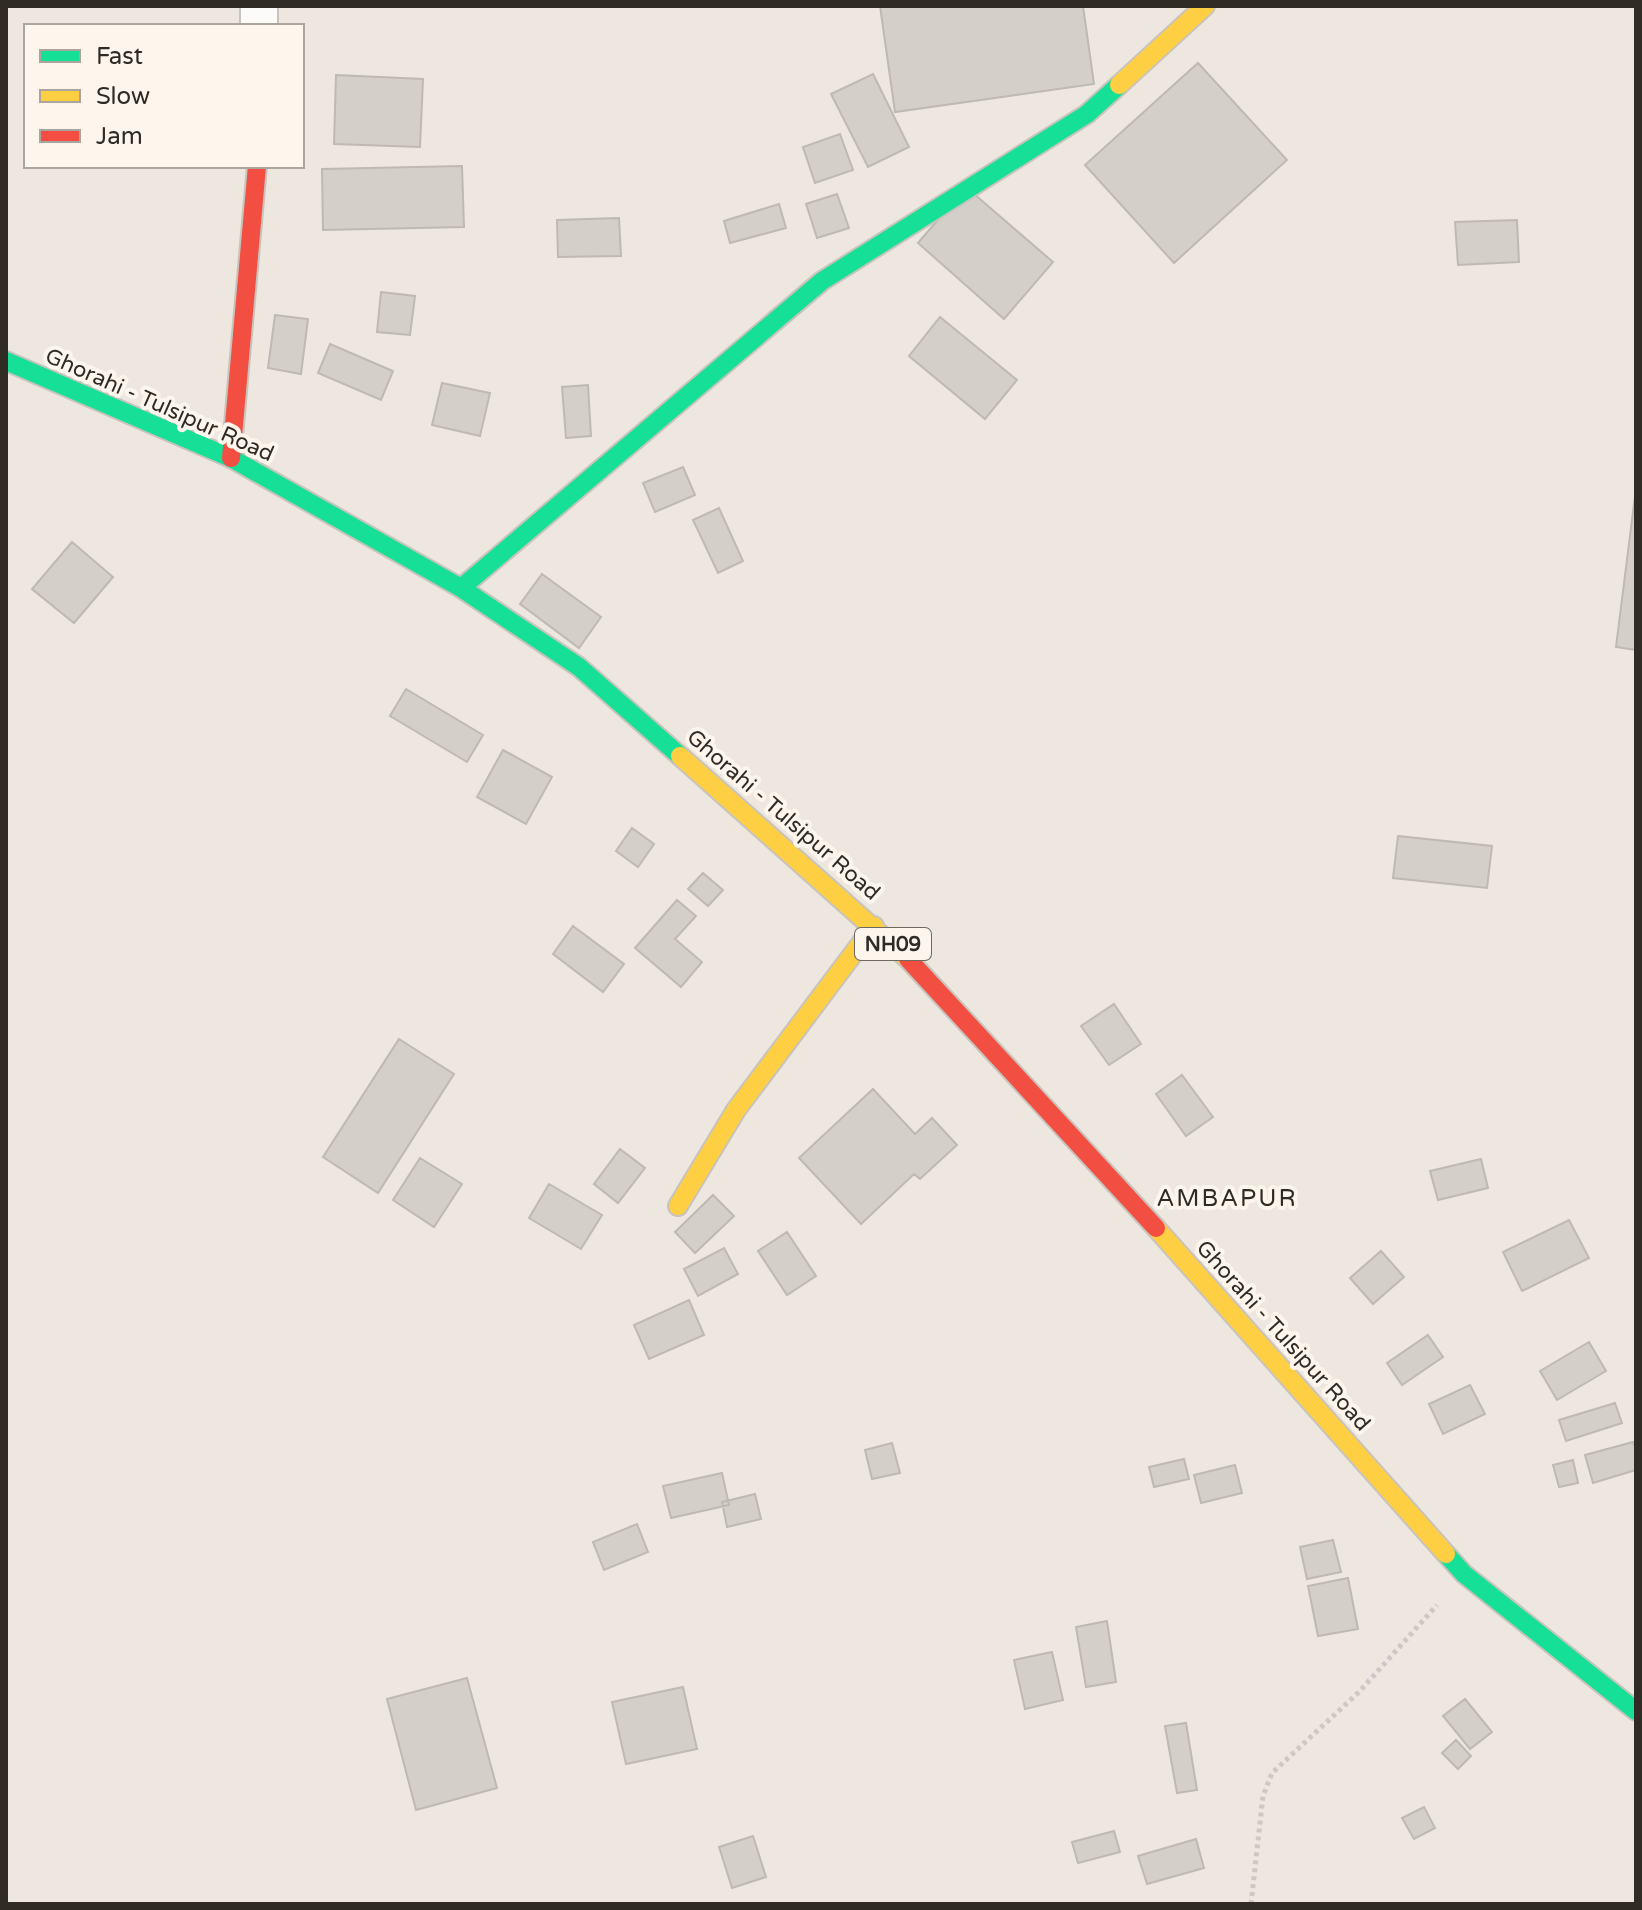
<svg xmlns="http://www.w3.org/2000/svg" width="1642" height="1910" viewBox="0 0 1642 1910" font-family="'Varela Round',sans-serif">
<style>
.building{fill:#d4cfc9;stroke:#beb9b2;stroke-width:2}
.lines{fill:none;stroke-linecap:round;stroke-linejoin:round}
.street-casing{stroke:#c8c3bc;stroke-width:40}
.fast-casing{stroke:#c8c3bc;stroke-width:22}
.slow-casing{stroke:#c8c3bc;stroke-width:22}
.jam-casing{stroke:#c8c3bc;stroke-width:22}
.path{stroke:#cbc8c6;stroke-width:5;stroke-dasharray:4 4;stroke-linecap:butt}
.street{stroke:#fcfbfa;stroke-width:36}
.fast{stroke:#16e098;stroke-width:18}
.slow{stroke:#ffcf43;stroke-width:18}
.jam{stroke:#f24e42;stroke-width:18}
.labels{text-anchor:middle;stroke-width:8;stroke-linejoin:round;paint-order:stroke}
.shield{fill:#fef6ed;stroke:#6e6861;stroke-width:2}
.shield-label{font-size:20px;font-weight:bold;fill:#302b25}
.street-label{font-size:22px;fill:#302b25;stroke:#fef6ed}
.neighbourhood-label{font-size:24px;letter-spacing:2px;fill:#302b25;stroke:#fef6ed}
</style>
<rect width="100%" height="100%" fill="#eee7df"/>
<path class="building" d="M880,6H1083L1094,84L895,112Z
M1198,63L1287,160L1174,263L1085,165Z
M873,74L909,147L868,167L831,94Z
M336,75L423,79L420,147L334,144Z
M840,134L853,170L815,183L803,147Z
M462,166L464,227L323,230L322,169Z
M966,187L1053,262L1004,319L918,243Z
M837,194L849,228L817,238L806,204Z
M779,204L786,228L730,243L724,221Z
M619,218L621,256L558,257L557,220Z
M1517,220L1519,262L1458,265L1455,222Z
M381,292L415,296L410,335L377,332Z
M275,315L308,319L301,374L268,368Z
M940,317L1017,380L985,419L909,356Z
M330,344L393,371L381,400L318,373Z
M442,383L490,393L480,436L432,425Z
M588,385L591,436L566,438L562,387Z
M683,467L695,495L655,512L643,483Z
M1636,488V650L1616,647Z
M719,508L743,561L718,573L693,520Z
M72,542L113,577L74,623L32,589Z
M542,574L601,617L579,648L520,604Z
M406,689L483,735L467,762L390,716Z
M503,750L552,777L526,824L477,797Z
M632,828L654,844L638,867L616,851Z
M1398,836L1492,846L1487,888L1393,878Z
M703,873L723,890L708,906L688,889Z
M677,900L696,916L675,939L702,962L681,987L635,948Z
M573,926L624,964L603,992L553,954Z
M1114,1004L1141,1044L1109,1065L1081,1026Z
M399,1039L454,1074L378,1193L323,1157Z
M1182,1075L1213,1117L1186,1136L1156,1094Z
M873,1089L915,1134L932,1118L957,1145L920,1179L914,1174L861,1224L799,1158Z
M620,1149L645,1168L618,1203L594,1184Z
M420,1158L462,1184L434,1227L393,1200Z
M1481,1159L1488,1188L1438,1200L1430,1171Z
M549,1184L602,1215L581,1249L529,1218Z
M713,1195L734,1216L695,1253L675,1232Z
M1569,1220L1589,1258L1522,1291L1503,1252Z
M787,1232L816,1276L787,1295L758,1251Z
M724,1248L738,1274L698,1296L684,1269Z
M1381,1251L1404,1277L1373,1304L1350,1278Z
M689,1300L704,1335L649,1359L634,1325Z
M1428,1335L1443,1357L1402,1385L1387,1363Z
M1589,1342L1606,1371L1557,1400L1540,1371Z
M1470,1385L1485,1414L1443,1434L1429,1404Z
M1615,1403L1622,1423L1566,1441L1559,1420Z
M1633,1442L1636,1450V1470L1593,1483L1585,1455Z
M892,1443L900,1473L872,1479L865,1450Z
M1184,1459L1189,1479L1154,1487L1149,1467Z
M1573,1460L1578,1483L1559,1487L1553,1465Z
M1235,1465L1242,1493L1201,1503L1194,1475Z
M722,1473L729,1505L671,1518L663,1486Z
M755,1494L761,1519L727,1527L722,1502Z
M637,1524L648,1552L604,1570L593,1542Z
M1333,1540L1341,1572L1307,1579L1300,1547Z
M1348,1578L1358,1629L1318,1636L1308,1586Z
M1107,1621L1116,1682L1086,1687L1076,1627Z
M1052,1652L1063,1700L1025,1709L1014,1660Z
M467,1678L497,1788L416,1810L387,1699Z
M683,1687L697,1749L626,1764L612,1702Z
M1465,1699L1492,1732L1470,1749L1443,1716Z
M1186,1723L1197,1790L1177,1793L1165,1726Z
M1456,1740L1471,1756L1458,1769L1442,1753Z
M1424,1807L1435,1828L1414,1839L1402,1818Z
M1114,1831L1120,1852L1078,1863L1072,1842Z
M753,1836L766,1877L732,1888L719,1847Z
M1196,1839L1204,1868L1147,1884L1138,1856Z"/>
<g class="lines">
<g class="street-casing">
<path id="street" d="M259,26V6"/>
</g>
<g class="fast-casing">
<path id="fast" d="M6,361L231,458L461,588L579,667L680,756
M461,588L822,281L1087,114L1119,85
M1446,1554L1464,1574L1636,1711"/>
</g>
<g class="slow-casing">
<path id="slow" d="M1119,85L1205,6
M680,756L908,959
M678,1206L736,1110L874,926
M1156,1228L1446,1554"/>
</g>
<g class="jam-casing">
<path id="jam" d="M231,458L257,166
M908,959L1156,1228"/>
</g>
<path class="path" d="M1251,1904L1263,1796L1272,1773L1359,1692L1437,1605"/>
<use href="#street" class="street"/>
<use href="#fast" class="fast"/>
<use href="#slow" class="slow"/>
<use href="#jam" class="jam"/>
</g>
<g class="labels">
<rect class="shield" x="855" y="928" width="76" height="32" rx="6"/>
<g class="shield-label">
<text x="893" y="951">NH09</text>
</g>
<g class="street-label">
<text transform="translate(160 404) rotate(24)" y="8">Ghorahi - Tulsipur Road</text>
<text transform="translate(784 814) rotate(41)" y="8">Ghorahi - Tulsipur Road</text>
<text transform="translate(1284 1335) rotate(48)" y="8">Ghorahi - Tulsipur Road</text>
</g>
<g class="neighbourhood-label">
<text x="1227" y="1206">AMBAPUR</text>
</g>
</g>
<rect width="1642" height="1910" fill="none" stroke="#302b25" stroke-width="16"/>
<rect x="24" y="24" width="280" height="144" fill="#fef6ed" stroke="#aca59d" stroke-width="2"/>
<rect x="40" y="50" width="40" height="12" fill="#16e098" stroke="#aca59d" stroke-width="2"/>
<text x="96" y="64" font-size="24" fill="#302b25">Fast</text>
<rect x="40" y="90" width="40" height="12" fill="#ffcf43" stroke="#aca59d" stroke-width="2"/>
<text x="96" y="104" font-size="24" fill="#302b25">Slow</text>
<rect x="40" y="130" width="40" height="12" fill="#f24e42" stroke="#aca59d" stroke-width="2"/>
<text x="96" y="144" font-size="24" fill="#302b25">Jam</text>
</svg>
